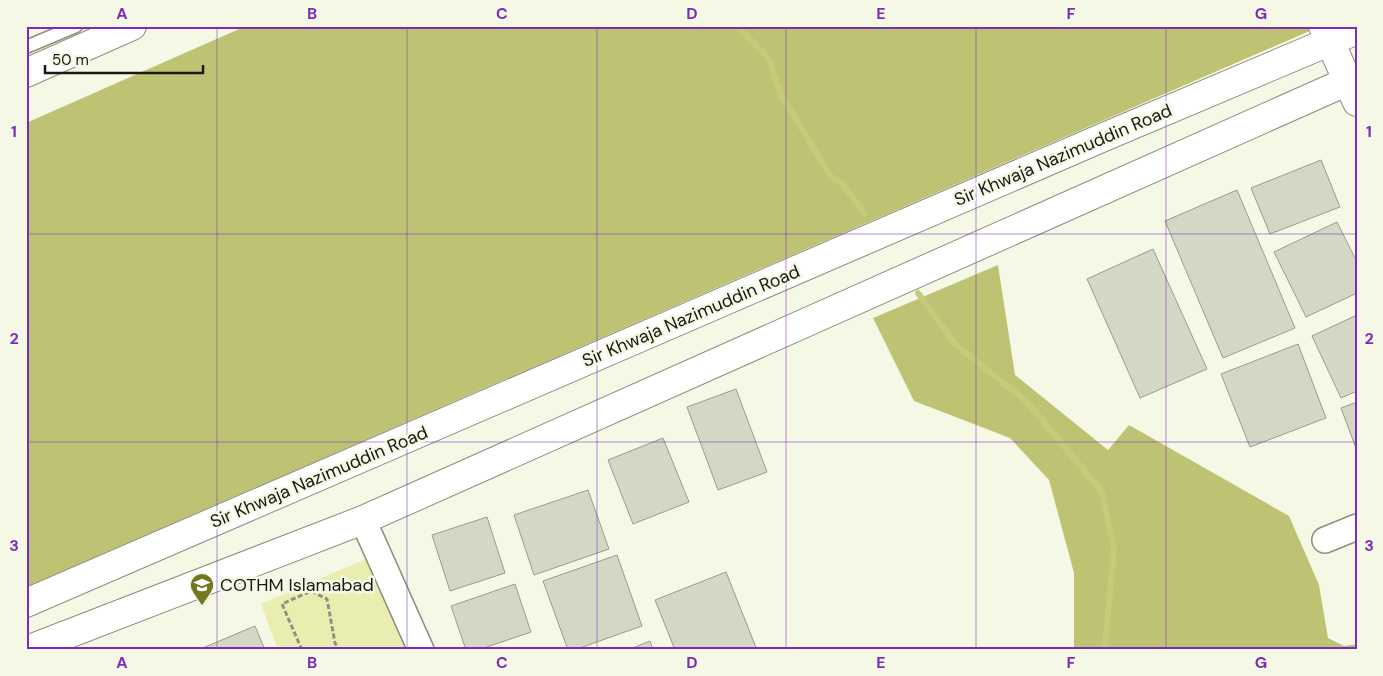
<svg xmlns="http://www.w3.org/2000/svg" width="1383" height="676" viewBox="0 0 1383 676" font-family="'DM Sans',sans-serif">
<style>
.green{fill:#e9eeb0}
.forest{fill:#bec373}
.lines{fill:none;stroke-linecap:round;stroke-linejoin:round}
.stream{stroke:#c6cb7a;stroke-width:6}
.building{fill:#d5d7c5;stroke:#9a9c8b}
.lane-casing{stroke:#8d8f7f;stroke-width:15}
.street-casing{stroke:#8d8f7f;stroke-width:28}
.secondary-casing{stroke:#8d8f7f;stroke-width:30}
.primary-casing{stroke:#8d8f7f;stroke-width:30}
.path{stroke:#8f9184;stroke-width:3;stroke-dasharray:5 2.5;stroke-linecap:butt}
.lane{stroke:#fff;stroke-width:12}
.street{stroke:#fff;stroke-width:25}
.secondary{stroke:#fff;stroke-width:28}
.primary{stroke:#fff;stroke-width:28}
.grid{fill:none;stroke:#7b2cbf;stroke-width:1;stroke-opacity:0.55}
.labels{text-anchor:middle;stroke-width:5;stroke-linejoin:round;paint-order:stroke}
.street-label{font-size:18px;fill:#1a1a14;stroke:#f6f8e6}
.poi-label{font-size:18px;fill:#1a1a14;stroke:#f6f8e6;text-anchor:start}
.neatline{fill:none;stroke:#7b2cbf;stroke-width:2}
.grid-label{font-size:16px;text-anchor:middle;font-weight:bold;fill:#7b2cbf}
</style>
<rect width="100%" height="100%" fill="#f6f8e6"/>
<path class="green" d="M366,559L408,650H278L261,604Z"/>
<path class="forest" d="M246,26H1310L1312,30L26,587V123Z
M998,265L1015,375L1108,450L1129,425L1289,516L1319,585L1328,638L1344,646L1357,644V650H1074V573L1049,480L1010,438L914,401L873,318Z"/>
<g class="lines">
<path class="stream" d="M737,26L769,59L780,93L831,177L842,183L865,214
M918,293L955,344L1027,402L1102,492L1114,549L1105,646L1106,650"/>
</g>
<path class="building" d="M1321,160L1340,207L1270,234L1251,188Z
M1237,190L1295,328L1223,358L1165,221Z
M1337,222L1357,262V293L1306,317L1274,252Z
M1153,249L1207,369L1140,398L1087,279Z
M1357,315V391L1341,398L1312,336Z
M1298,344L1326,418L1250,447L1221,374Z
M736,389L767,472L718,490L687,407Z
M1357,402V451L1341,408Z
M663,438L689,502L633,524L608,460Z
M588,490L609,549L534,575L514,515Z
M487,517L505,573L450,591L432,535Z
M617,555L642,626L574,650H568L543,581Z
M726,572L757,650H675L655,600Z
M515,584L531,632L478,650H466L451,606Z
M255,626L265,650H198Z
M650,641L653,650H628Z"/>
<g class="lines">
<g class="lane-casing">
<path id="lane" d="M26,47L76,26"/>
</g>
<g class="street-casing">
<path id="street" d="M363,520L421,650
M1325,540L1357,527"/>
</g>
<g class="secondary-casing">
<path id="secondary" d="M1323,26L1357,102
M26,603L1104,137L1357,30
M27,650L363,520L1357,77"/>
</g>
<g class="primary-casing">
<path id="primary" d="M26,73L132,26"/>
</g>
<path class="path" d="M302,650L282,604L311,591L327,599L335,643L338,650"/>
<use href="#lane" class="lane"/>
<use href="#street" class="street"/>
<use href="#secondary" class="secondary"/>
<use href="#primary" class="primary"/>
</g>
<path class="grid" d="M217,26V650M407,26V650M597,26V650M786,26V650M976,26V650M1166,26V650M26,234H1357M26,442H1357"/>
<defs>
<g id="university-pin" transform="scale(1.25)"><path d="M0 17L-7.5 6A9.5 9.5 0 1 1 7.5 6Z" fill="#73771f" stroke="#f6f8e6"/><path d="M0-5L7-2L0 1L-7-2ZM-4 1L0 2.5L4 1V4Q0 6-4 4Z" fill="#fff"/></g>
</defs>
<g fill-rule="evenodd">
<use href="#university-pin" x="202" y="585"/>
</g>
<g class="labels">
<g class="street-label">
<text transform="translate(1063 155) rotate(-23)" y="6">Sir Khwaja Nazimuddin Road</text>
<text transform="translate(691 316) rotate(-23)" y="6">Sir Khwaja Nazimuddin Road</text>
<text transform="translate(319 477) rotate(-23)" y="6">Sir Khwaja Nazimuddin Road</text>
</g>
<g class="poi-label">
<text x="220" y="591">COTHM Islamabad</text>
</g>
</g>
<rect width="1383" height="676" fill="none" stroke="#f6f8e6" stroke-width="55"/>
<path d="M45 65v8h158v-8" fill="none" stroke="#1a1a14" stroke-width="2.5"/>
<text x="52" y="65" font-size="15" fill="#1a1a14" stroke="#f6f8e6" stroke-width="4" paint-order="stroke">50 m</text>
<rect x="28" y="28" width="1328" height="620" class="neatline"/>
<g class="grid-label">
<text x="122" y="19">A</text>
<text x="312" y="19">B</text>
<text x="502" y="19">C</text>
<text x="692" y="19">D</text>
<text x="881" y="19">E</text>
<text x="1071" y="19">F</text>
<text x="1261" y="19">G</text>
<text x="14" y="137">1</text>
<text x="1369" y="137">1</text>
<text x="14" y="344">2</text>
<text x="1369" y="344">2</text>
<text x="14" y="551">3</text>
<text x="1369" y="551">3</text>
<text x="122" y="668">A</text>
<text x="312" y="668">B</text>
<text x="502" y="668">C</text>
<text x="692" y="668">D</text>
<text x="881" y="668">E</text>
<text x="1071" y="668">F</text>
<text x="1261" y="668">G</text>
</g>
</svg>
